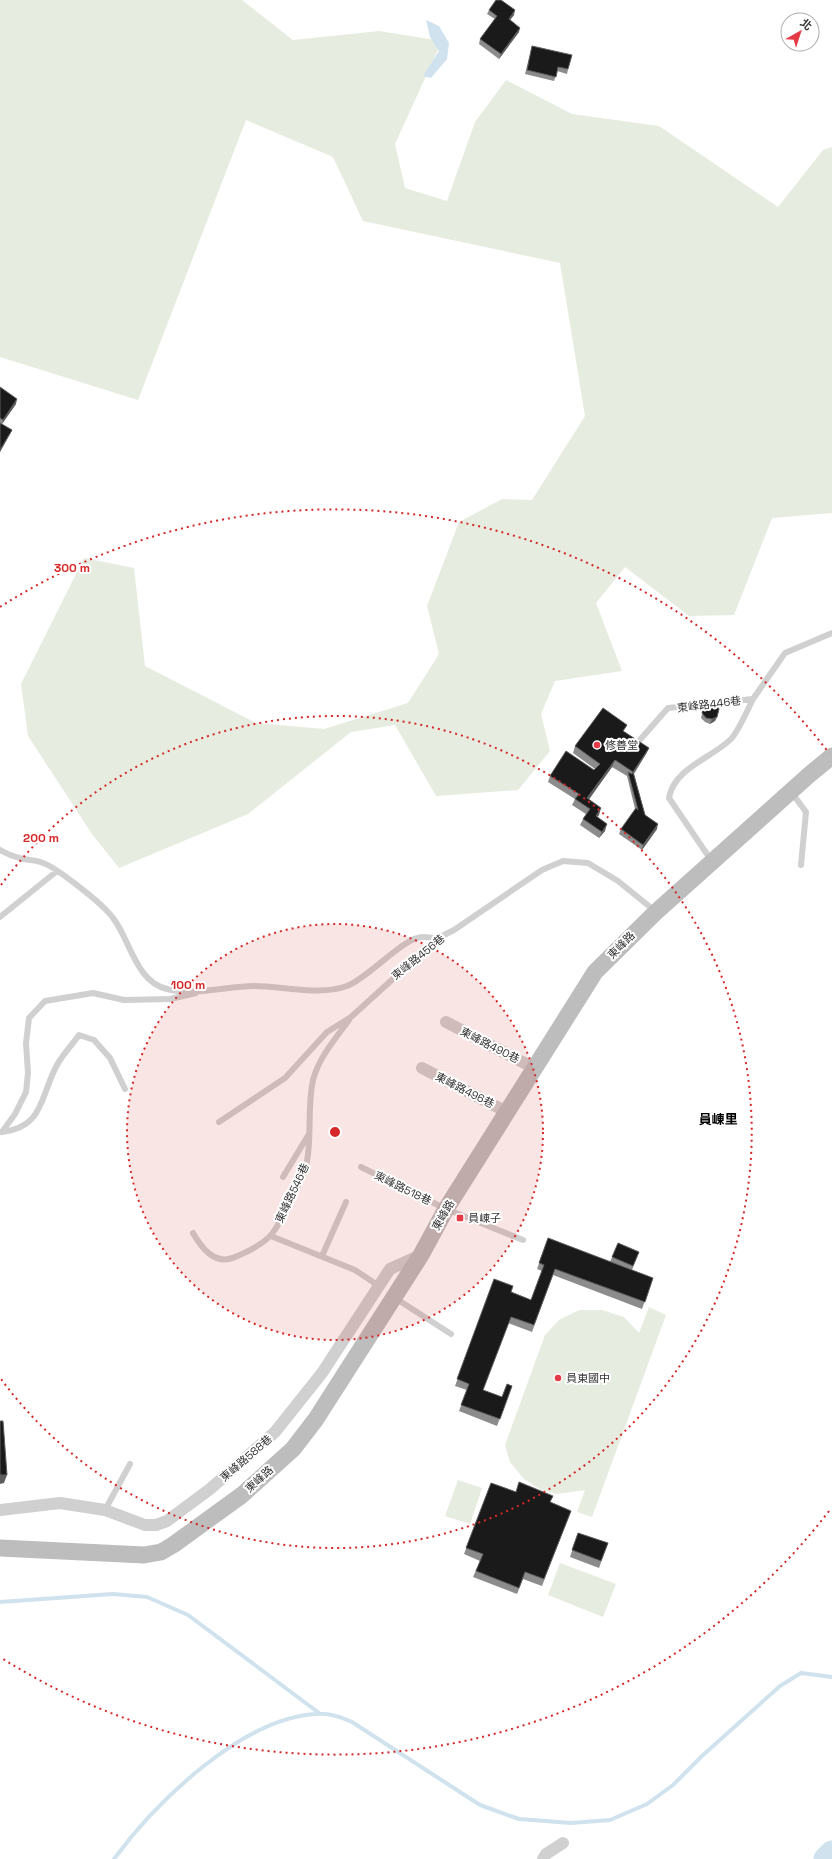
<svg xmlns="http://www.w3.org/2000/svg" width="832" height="1859" viewBox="0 0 832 1859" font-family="'Space Grotesk','Noto Sans TC',sans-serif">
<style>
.green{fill:#e6ecdf}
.water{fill:#cfe2ee}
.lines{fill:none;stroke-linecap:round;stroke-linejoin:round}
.stream{stroke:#cfe2ee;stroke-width:4}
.river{stroke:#cfe2ee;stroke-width:25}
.service{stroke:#d0d0d0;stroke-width:6}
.minor{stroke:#d0d0d0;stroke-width:12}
.secondary{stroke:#bdbdbd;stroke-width:17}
.wall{fill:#8c8c8c}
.shaded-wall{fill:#5f5f5f}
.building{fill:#1a1a1a;stroke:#5f5f5f}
.ring{fill:none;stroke:#d62828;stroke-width:2;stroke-dasharray:2 4}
.poi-dot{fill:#e63946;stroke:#fff;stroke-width:1.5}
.labels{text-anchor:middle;stroke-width:4;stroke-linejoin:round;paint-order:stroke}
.street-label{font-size:11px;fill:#333;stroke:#fff}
.poi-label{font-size:11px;fill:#333;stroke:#fff;text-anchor:start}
.quarter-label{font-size:13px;font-weight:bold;fill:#000;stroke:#fff}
.centre{fill:#d62828;stroke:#fff;stroke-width:2}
.ring-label{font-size:12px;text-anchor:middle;font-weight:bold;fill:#d62828;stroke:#fff;stroke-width:4;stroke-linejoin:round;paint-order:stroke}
</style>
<rect width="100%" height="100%" fill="#fff"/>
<path class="green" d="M0,0H242L293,40L379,31L442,41L395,144L405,188L447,201L475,122L506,80L572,114L659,126L778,207L823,150L832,147V513L772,518L734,615L689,616L625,567L596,603L622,671L555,681L541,714L550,751L518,790L436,796L395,725L351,732L248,814L119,868L92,834L28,736L21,684L84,558L134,568L145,666L256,723L324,729L408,703L439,654L427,606L459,522L502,499L532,500L585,416L560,263L363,221L333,157L246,120L138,400L0,357Z
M649,1307L666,1315L592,1517L577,1512L585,1490L557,1494L541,1490L524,1479L510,1462L505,1445L545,1335L559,1320L579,1310H602L624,1317L639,1333Z
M458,1480L482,1488L470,1524L445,1516Z
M560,1563L616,1584L603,1617L548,1595Z"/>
<path class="water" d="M426,20L439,26L449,43L447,59L431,78L423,76L439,51L430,37Z"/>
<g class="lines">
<path class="stream" d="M0,1602L113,1594L147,1597L188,1615L319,1713
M114,1859C156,1802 243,1717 317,1714C330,1713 341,1717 352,1722L480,1805L519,1819L571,1823L610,1820L647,1804L673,1785L702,1756L780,1686L801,1673L832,1677"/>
<path class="river" d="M826,1859L832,1853"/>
<path class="service" d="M753,699L785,653L832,633
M638,742L668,708L753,699C748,709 738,732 731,739C712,758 674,768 669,798L711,860
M792,793L806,812L801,865
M0,850C7,854 15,857 23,859C29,860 37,860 43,863C56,867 98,901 108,912C130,934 133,981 167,989C194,996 227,986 254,986C283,986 320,996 347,986C370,977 403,937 423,937C427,937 433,938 438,938
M0,917L57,871
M219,1122L285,1078L327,1032L351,1017L438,938L454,930L542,870L563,861L588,863L618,881L655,911
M1,1132C44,1128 40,1096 57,1065C63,1054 72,1045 79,1035L94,1040L110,1058L125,1089
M2,1132L15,1114L26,1092L28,1073L26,1043L29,1018L45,1001L93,993L124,1000L170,999L196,993
M361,1167L446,1209L523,1240
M283,1177L309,1134
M193,1233C202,1249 216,1266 235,1257C247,1252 260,1246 269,1237C277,1231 306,1172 307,1161C312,1134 307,1107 313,1080C319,1057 336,1038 349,1020
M271,1236L355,1270L379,1286
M322,1256L346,1202
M395,1298L451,1334
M105,1510L130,1464"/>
<path class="minor" d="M446,1022L534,1068
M422,1068L507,1112
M0,1510L60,1503L105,1510L145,1525H156L167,1521L210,1489L275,1432L322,1373L390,1269L421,1255
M543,1859L546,1854L563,1843"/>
<path class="secondary" d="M0,1548L144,1555L161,1552L173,1545L242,1495L293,1449L316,1419L421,1255L446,1209L595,972L656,912L809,775L832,756"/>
</g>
<path class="wall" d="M489,10L514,15L510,20L519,32L499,59L479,44L480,39L495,19L487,14Z
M532,46L568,69L567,74L557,71L554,81L525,74Z
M0,387L16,404L2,424L12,430L10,434L0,452Z
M704,705L717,717L715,721L710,724L705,722L701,718Z
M625,732L649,748L646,754L634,774L645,815L657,829L642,850L619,834L621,829L635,809L627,776L612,767L589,799L599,815L597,817L605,831L599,838L580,825L583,819L586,814L572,805L575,799L548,782L550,776L594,770L595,769L573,753L575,746Z
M548,1238L610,1262L618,1243L639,1252L632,1270L653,1278L642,1309L553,1275L532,1332L508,1323L483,1390L502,1397L512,1386L497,1426L459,1411L467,1390L455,1386L494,1279L511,1292L531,1300L542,1271L537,1269Z
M491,1483L516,1492L551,1502L571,1511L542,1586L523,1579L517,1594L473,1577L480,1561L464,1554Z
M578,1533L608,1543L599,1568L570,1557Z"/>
<path class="shaded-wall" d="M515,10L514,15L507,24L509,19Z
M520,28L519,32L499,59L501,54Z
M17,399L16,404L2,424L3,420Z
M12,430L10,434L0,452V450Z
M717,717L715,721L710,724L712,719Z
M649,748L646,754L630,779L633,772Z
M615,760L612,767L585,805L587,798Z
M601,808L599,815L593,822L596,816Z
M607,824L605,831L599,838L602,832Z
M658,824L657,829L642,850L643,845Z
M0,1475H7L4,1483L0,1484Z"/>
<path class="building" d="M496,0H501L515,10L509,19L520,28L501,54L480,39L497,16L489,10Z
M532,46L572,55L568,69L558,67L556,77L527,70Z
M0,387L17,399L3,420L0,418Z
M0,423L12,430L0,450Z
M711,702L716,704L719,709L717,717L712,719L706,718L702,713L704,705Z
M603,708L627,725L623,731L649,748L633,772L615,760L587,798L601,808L596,816L607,824L602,832L583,819L590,809L575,799L579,794L550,776L566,751L594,770L600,764L575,746Z
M628,772L632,774L633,772L645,815L658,824L643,845L621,829L636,808L638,810Z
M548,1238L653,1278L645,1302L555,1269L534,1325L511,1317L483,1390L502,1397L507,1384L512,1386L500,1419L461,1405L469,1384L457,1379L494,1279L513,1286L511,1292L531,1300L544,1265L539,1263Z
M618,1243L639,1252L633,1266L612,1257Z
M0,1421H3L7,1475H0Z
M519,1482L553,1496L550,1502L571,1511L544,1579L525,1572L519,1588L476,1571L483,1554L466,1548L491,1483L516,1492Z
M578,1533L608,1543L601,1561L572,1550Z"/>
<circle cx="335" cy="1132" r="208" fill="#d62828" fill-opacity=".12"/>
<g class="ring">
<circle cx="335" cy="1132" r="208"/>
<path d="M1 885A416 416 0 1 1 1 1379"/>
<path d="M829 1511A623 623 0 0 1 0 1657M0 607A623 623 0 0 1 829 753"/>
</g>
<g class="poi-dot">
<circle cx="597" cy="745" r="4"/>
<rect x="456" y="1214" width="8" height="8" rx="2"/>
<circle cx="558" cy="1378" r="4"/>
</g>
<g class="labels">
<g class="street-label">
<text transform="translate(709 704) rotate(-7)" y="4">東峰路446巷</text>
<text transform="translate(621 945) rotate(-45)" y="4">東峰路</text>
<text transform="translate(418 957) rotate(-39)" y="4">東峰路456巷</text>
<text transform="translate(490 1045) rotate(27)" y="4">東峰路490巷</text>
<text transform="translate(465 1090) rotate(27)" y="4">東峰路496巷</text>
<text transform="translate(403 1188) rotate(26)" y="4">東峰路518巷</text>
<text transform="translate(292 1193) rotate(-65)" y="4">東峰路546巷</text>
<text transform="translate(443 1215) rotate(-60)" y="4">東峰路</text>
<text transform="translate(246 1458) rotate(-41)" y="4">東峰路588巷</text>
<text transform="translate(259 1479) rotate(-42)" y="4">東峰路</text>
</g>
<g class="poi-label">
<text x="605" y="749">修善堂</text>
<text x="468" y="1222">員崠子</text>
<text x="566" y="1382">員東國中</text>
</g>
<g class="quarter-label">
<text x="718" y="1124">員崠里</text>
</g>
</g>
<circle cx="335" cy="1132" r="6" class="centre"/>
<g class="ring-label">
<text x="72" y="572">300 m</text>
<text x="41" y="842">200 m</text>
<text x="188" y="989">100 m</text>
</g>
<g transform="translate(800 32) rotate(39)"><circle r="19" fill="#ffffff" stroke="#adadad"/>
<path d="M0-3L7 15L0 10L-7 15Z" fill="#e63946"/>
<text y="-6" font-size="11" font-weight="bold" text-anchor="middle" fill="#333333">北</text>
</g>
</svg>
